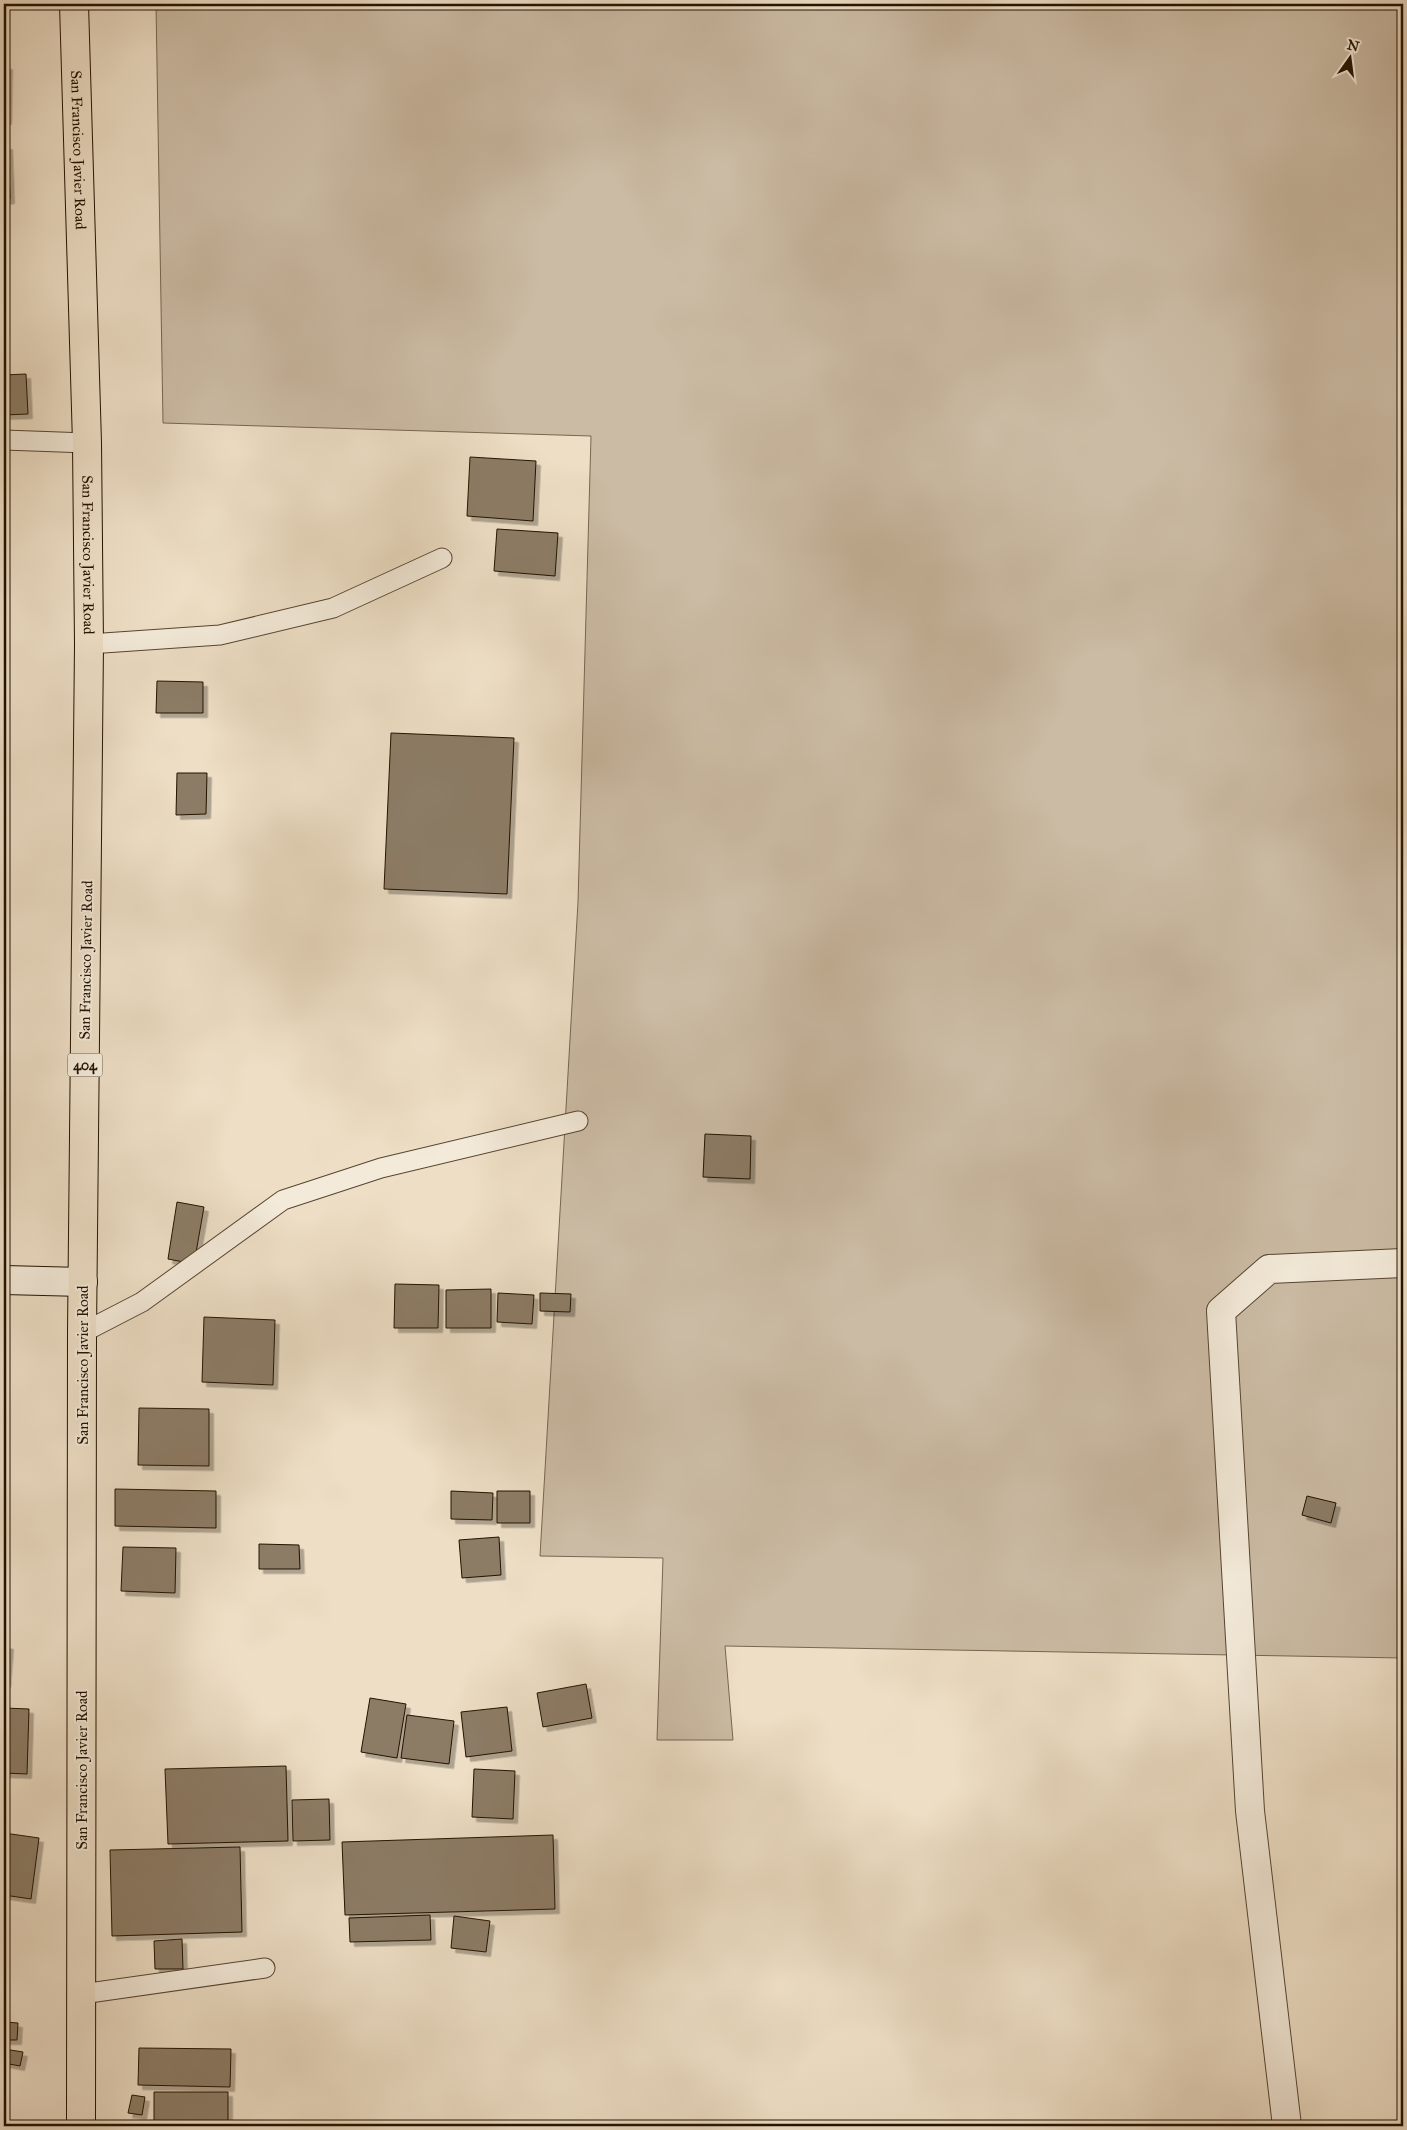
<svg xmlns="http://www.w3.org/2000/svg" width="1407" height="2130" viewBox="0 0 1407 2130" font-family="'IM FELL Great Primer',serif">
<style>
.green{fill:#cbbba4;stroke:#776652}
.building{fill:#8c7c66;stroke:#231200;filter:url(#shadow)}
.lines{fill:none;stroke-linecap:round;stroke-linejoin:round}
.lane-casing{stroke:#564531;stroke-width:21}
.street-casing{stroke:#564531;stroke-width:30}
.secondary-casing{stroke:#231200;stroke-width:30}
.primary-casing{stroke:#231200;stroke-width:30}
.lane{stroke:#f3ead9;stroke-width:19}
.street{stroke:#f3ead9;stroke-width:28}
.secondary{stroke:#f3ead9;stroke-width:28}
.primary{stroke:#eddec5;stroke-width:28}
.labels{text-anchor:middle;stroke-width:4;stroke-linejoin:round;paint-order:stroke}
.shield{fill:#f3ead9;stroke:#615341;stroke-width:1}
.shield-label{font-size:14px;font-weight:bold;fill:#231200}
.street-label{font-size:15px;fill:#231200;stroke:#f3ead9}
</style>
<defs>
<filter id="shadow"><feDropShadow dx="4.5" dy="4.5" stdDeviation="0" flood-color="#0004"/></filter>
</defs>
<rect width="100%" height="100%" fill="#eddec5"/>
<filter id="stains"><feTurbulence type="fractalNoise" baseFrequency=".004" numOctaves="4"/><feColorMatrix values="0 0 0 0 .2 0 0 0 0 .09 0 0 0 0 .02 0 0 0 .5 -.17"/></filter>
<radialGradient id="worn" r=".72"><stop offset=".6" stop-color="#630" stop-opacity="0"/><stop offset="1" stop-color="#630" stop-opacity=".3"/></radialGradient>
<path class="green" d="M156,4H1403V1658L725,1646L733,1740H657L663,1558L540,1556L578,902L591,436L163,423Z"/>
<path class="building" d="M4,65H8L7,120H4Z
M4,145H8L10,199L4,200Z
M26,374L28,414L4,415V375Z
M470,457L536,461L533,521L467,516Z
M497,529L558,533L555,576L494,571Z
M157,681L203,682V713H156Z
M391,733L514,738L507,894L384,889Z
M177,773H207L206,814L176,815Z
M705,1134L751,1136L750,1179L703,1177Z
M177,1202L204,1207L194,1264L168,1259Z
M395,1284L439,1285L438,1328H394Z
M491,1289V1328H446V1290Z
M498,1293L534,1295L532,1324L497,1322Z
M540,1293L571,1294L570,1312L540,1311Z
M204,1317L275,1320L273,1385L202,1382Z
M139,1408L209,1409V1466L138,1465Z
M115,1489L216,1491V1528L115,1526Z
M451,1491L493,1493L492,1520L451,1519Z
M497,1491H530V1523H497Z
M1307,1496L1336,1503L1331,1523L1302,1515Z
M499,1537L501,1575L462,1578L459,1540Z
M259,1544L299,1545L300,1569H259Z
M123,1547L176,1548L175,1593L121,1591Z
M4,1644L9,1645L6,1683H4Z
M586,1684L592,1718L543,1727L537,1693Z
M370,1698L406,1704L397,1758L361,1752Z
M507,1707L512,1751L466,1757L461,1712Z
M4,1708L29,1709L27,1774L4,1773Z
M407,1715L454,1721L449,1764L401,1758Z
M286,1766L288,1841L168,1844L165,1769Z
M474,1769L515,1771L513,1819L472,1817Z
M329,1799L330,1840L293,1841L292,1800Z
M4,1833L39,1838L31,1899L4,1895Z
M553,1835L555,1909L345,1915L342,1842Z
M240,1847L242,1932L112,1936L110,1850Z
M430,1915L431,1940L350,1942L349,1918Z
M454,1916L490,1921L486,1952L451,1948Z
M182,1939L183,1969H155L154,1941Z
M4,2022L18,2023L17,2040H4Z
M139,2048L231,2049L230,2087L138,2085Z
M4,2049L23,2052L20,2066L4,2063Z
M154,2092H228V2125L154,2124Z
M132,2095L145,2097L142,2115L128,2113Z"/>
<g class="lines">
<g class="lane-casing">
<path id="lane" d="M4,440L87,443
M89,644L220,635L333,608L442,558
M82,1333L142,1302L283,1200L381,1168L578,1121
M82,1994L265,1968"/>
</g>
<g class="street-casing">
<path id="street" d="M1287,2126L1250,1811L1221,1311L1269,1269L1403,1263"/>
</g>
<g class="secondary-casing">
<path id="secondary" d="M4,1280L83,1282"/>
</g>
<g class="primary-casing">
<g id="primary">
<path id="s1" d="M74,4L87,443L89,644L82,1333L81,2126"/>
</g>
</g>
<use href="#lane" class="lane"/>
<use href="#street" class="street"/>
<use href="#secondary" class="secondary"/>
<use href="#primary" class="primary"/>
</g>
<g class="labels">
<rect class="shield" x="67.5" y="1053.5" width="35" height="23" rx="4"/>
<g class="shield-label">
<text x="85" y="1070">404</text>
</g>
<g class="street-label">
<text dy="5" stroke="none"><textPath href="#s1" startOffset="146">San Francisco Javier Road</textPath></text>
<text dy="5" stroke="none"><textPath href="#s1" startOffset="551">San Francisco Javier Road</textPath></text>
<text transform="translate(86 960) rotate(-89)" y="5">San Francisco Javier Road</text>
<text transform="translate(83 1365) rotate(-90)" y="5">San Francisco Javier Road</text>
<text transform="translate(82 1770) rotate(-90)" y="5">San Francisco Javier Road</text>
</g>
</g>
<rect width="1407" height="2130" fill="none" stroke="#eddec5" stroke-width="20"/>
<rect x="5" y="5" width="1397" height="2120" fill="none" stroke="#231200" stroke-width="2.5"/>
<rect x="10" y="10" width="1387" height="2110" fill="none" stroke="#231200"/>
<g transform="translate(1350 58) rotate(14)" stroke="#f3ead9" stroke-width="4" paint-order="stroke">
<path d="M0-4L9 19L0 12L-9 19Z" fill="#231200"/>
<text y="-8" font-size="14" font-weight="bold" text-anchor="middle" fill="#231200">N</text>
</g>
<rect width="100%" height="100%" filter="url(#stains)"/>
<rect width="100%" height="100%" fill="url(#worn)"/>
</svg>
